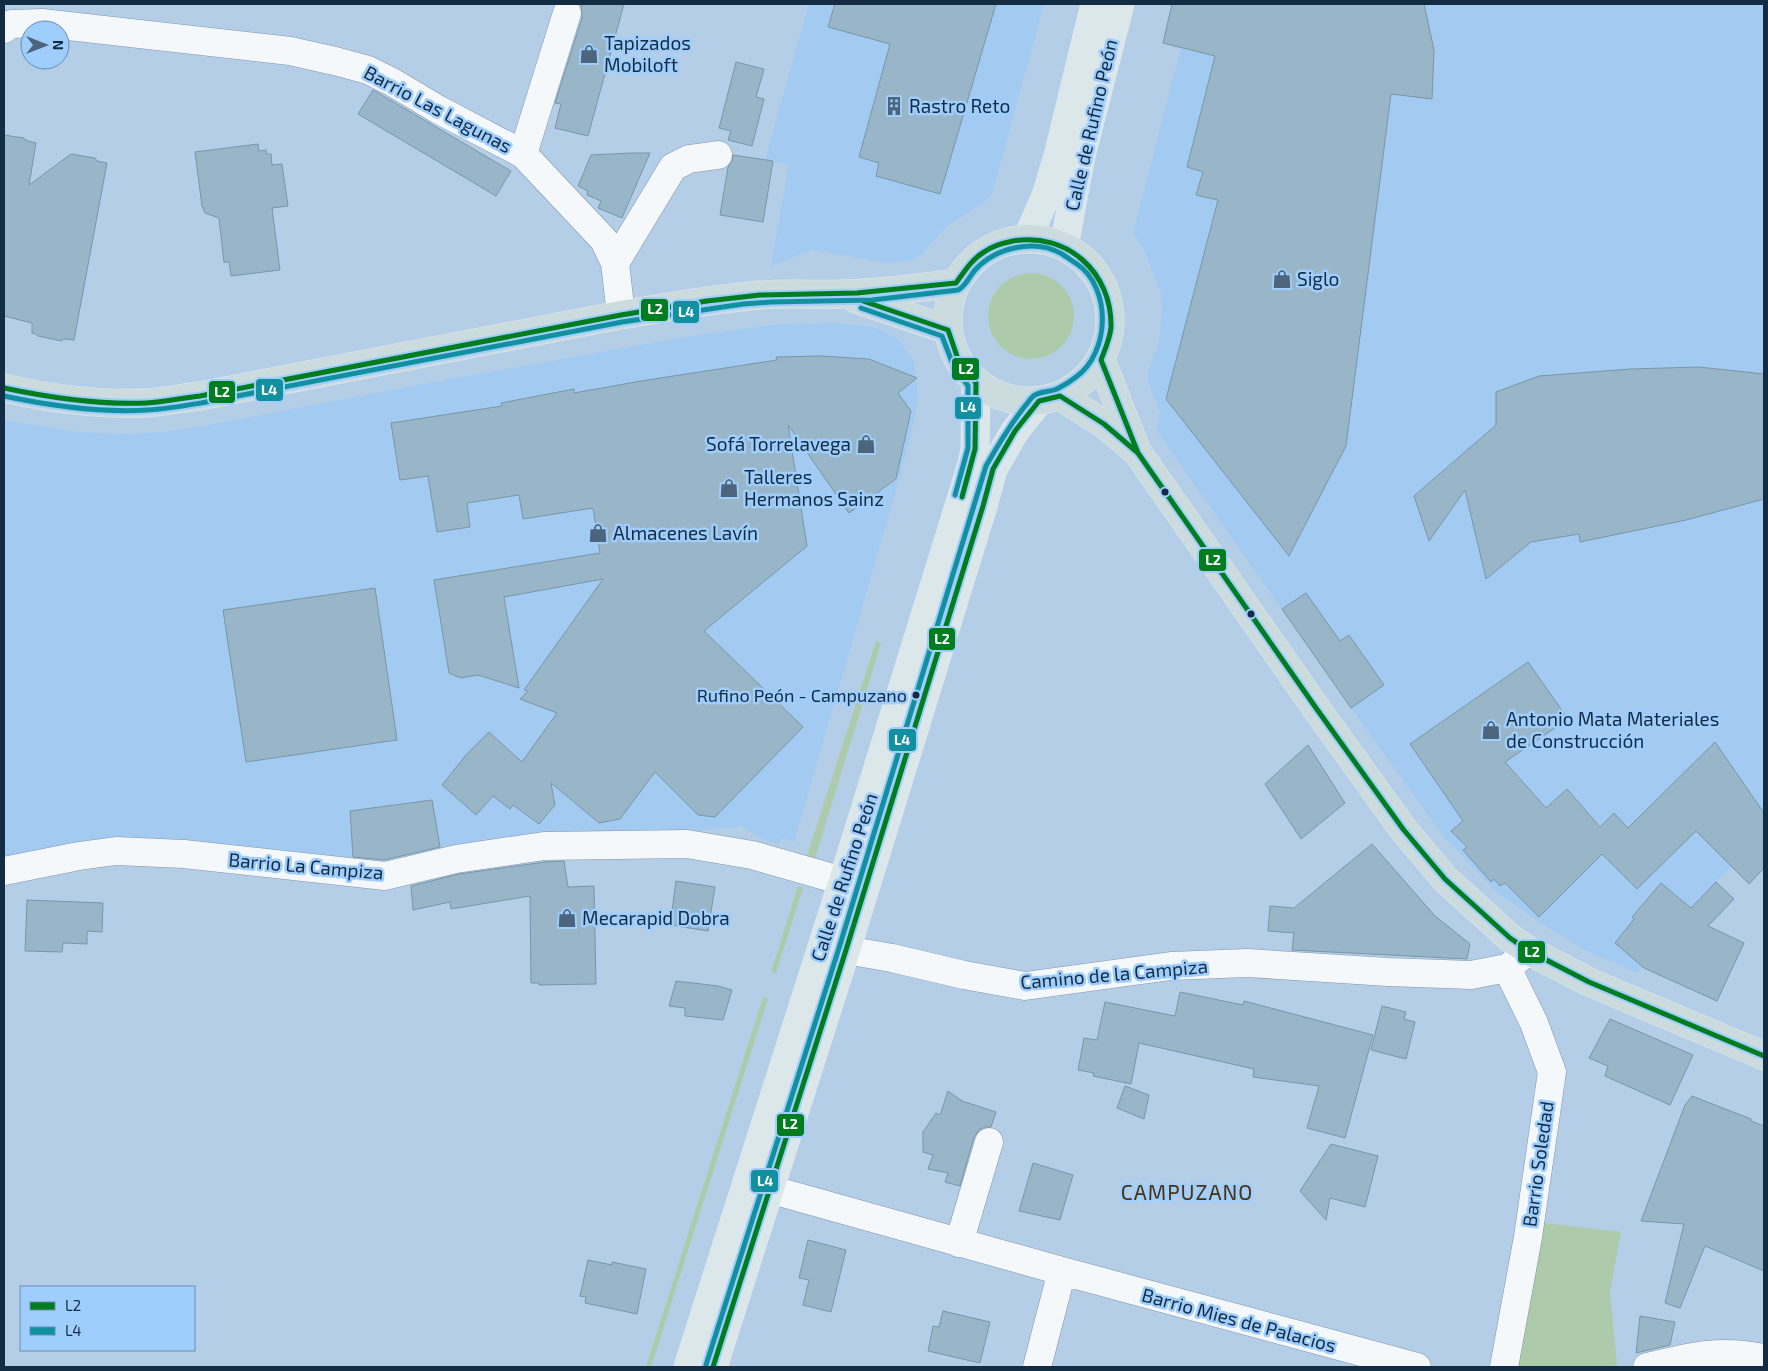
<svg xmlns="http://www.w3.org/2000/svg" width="1768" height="1371" viewBox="0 0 1768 1371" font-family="'Exo 2',sans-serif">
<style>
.built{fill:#a3cbf1}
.green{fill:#adcbaa}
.building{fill:#99b6c8;stroke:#7796a9}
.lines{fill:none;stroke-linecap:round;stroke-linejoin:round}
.minor-casing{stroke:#7f95aa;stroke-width:29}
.major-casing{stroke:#dee9f4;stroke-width:29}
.highway-casing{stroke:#dee9f4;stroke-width:29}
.minor{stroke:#f4f8fb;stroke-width:28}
.major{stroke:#dce7ea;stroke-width:28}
.highway{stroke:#ccdcde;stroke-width:28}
.bus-1-casing{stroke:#9fcefd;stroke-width:9}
.bus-2-casing{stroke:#9fcefd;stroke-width:9}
.bus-1{stroke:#007d1e;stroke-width:5}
.bus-2{stroke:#1191a0;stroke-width:5}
.bus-dot{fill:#142c43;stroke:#9fcefd;stroke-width:2}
.labels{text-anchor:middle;stroke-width:5;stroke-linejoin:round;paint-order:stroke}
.bus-label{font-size:18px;fill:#142c43;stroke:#9fcefd;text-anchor:end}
.poi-label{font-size:19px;fill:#142c43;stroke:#9fcefd;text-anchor:start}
.street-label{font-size:19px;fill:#142c43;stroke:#9fcefd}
.quarter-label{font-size:21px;letter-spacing:1px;fill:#4c3211;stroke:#9fcefd}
.line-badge{stroke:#9fcefd;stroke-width:2}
.badge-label{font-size:14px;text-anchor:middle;font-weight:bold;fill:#fff}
</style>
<rect width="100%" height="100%" fill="#b5cee7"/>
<path class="built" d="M809,4H1044L992,194L983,203L946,227L920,256L906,262L886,263L812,250L771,266L789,164L765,160Z
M1172,4H1764V834L1716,882L1637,973L1583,949L1536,920L1494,890L1456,849L1444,837L1341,694L1156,430L1160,412L1148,382L1147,374L1159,342L1162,310L1160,289L1144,250L1133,233L1181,48L1163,43Z
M834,323L859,325L880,329L898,339L914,362L918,395L914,421L899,480L794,842L781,838L778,844L765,840L741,826L682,833L441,855L431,800H429L349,812L354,860L337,857L109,838L4,860V420L78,432L125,434L163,432L198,427L428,383L685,337L772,325Z"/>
<path class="green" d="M988 316a43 43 0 1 1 86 0a43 43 0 1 1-86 0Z
M876,641L881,643L813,865L805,862Z
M798,886L803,888L776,973L771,972Z
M763,997L768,999L651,1367H646Z
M1535,1222L1621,1232L1610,1292L1617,1365L1606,1367H1517Z"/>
<path class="building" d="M581,4H624L588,136L555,128L561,104L555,103L582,18Z
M835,4H996L940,194L876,176L879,163L859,157L890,44L828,27Z
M1172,4H1424L1434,50L1432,99L1391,94L1346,446L1289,556L1166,399L1218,200L1196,195L1203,172L1187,167L1215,56L1163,43Z
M736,62L764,69L756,97L764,99L752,146L728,140L731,131L719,128Z
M373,90L511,171L496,196L358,114Z
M4,135L24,138L25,140L36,143L29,185L71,154L95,158L97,161L107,163L74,340L64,339L61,341L38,336L36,334L32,333V323L4,316Z
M258,144L259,151L266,150L267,154H271L272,165L282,164L288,206L272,208L280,270L231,276L229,262H224L219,218L205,213L202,206L195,152Z
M630,153H650L622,218L598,208L601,201L587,195L588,191L578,186L591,155Z
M733,155L773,161L763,222L720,215L728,167L732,161Z
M821,356L869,359L917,378L898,393L911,411L896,479L849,513L788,425L807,546L704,631L803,727L715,817L698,815L655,772L620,819L599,823L551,783L555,805L539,824L513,805L510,809L493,796L476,815L442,785L466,755L489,732L522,762L557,713L520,699L528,691L524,690L603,579L504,597L519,688L478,675L461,678L449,673L434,580L600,553L593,508L523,519L519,495L467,503L470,527L437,532L428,476L400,480L391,423L502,406L501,403L574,389V393L641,381L777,360L776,357Z
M1699,367L1764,374V499L1686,520L1580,542L1579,534L1531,542L1486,579L1465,490L1429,541L1414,496L1496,425V392L1539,376L1630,369Z
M375,588L397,740L246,762L223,610Z
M1306,593L1340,641L1349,635L1384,685L1351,708L1282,609Z
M1528,662L1568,719L1505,762L1546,808L1567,789L1600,827L1614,813L1628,828L1715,742L1764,813V868L1749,884L1696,831L1637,889L1602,854L1539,917L1505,883L1500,886L1494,879L1491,882L1463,850L1467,847L1451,831L1463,821L1410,744Z
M1308,745L1345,803L1301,839L1265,784Z
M432,800L440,847L384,860L353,857L350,811Z
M1372,844L1435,916L1470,944L1467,959L1292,950L1294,933L1268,931L1270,906L1294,908Z
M564,861L568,887L594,886L596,984L539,985V983H531L530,896L451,909L450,902L413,910L411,886L459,874L545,862Z
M676,881L715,887L708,931L670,925Z
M1716,882L1734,899L1708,926L1744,943L1717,1001L1644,968L1615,943L1634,919L1632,917L1661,883L1691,908Z
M27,900L103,903L102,932L87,931V944L63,943L62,952L25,951Z
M676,981L718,986L732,990L723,1020L685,1016V1008L669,1006Z
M1180,992L1243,1005L1244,1001L1373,1035L1345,1138L1307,1128L1319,1086L1253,1077L1254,1069L1139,1043L1131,1084L1093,1076L1094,1073L1078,1070L1084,1038L1097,1040L1105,1002L1175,1016Z
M1382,1006L1406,1012L1404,1019L1415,1022L1406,1059L1371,1050Z
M1610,1019L1693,1055L1670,1105L1605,1076L1608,1066L1589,1058Z
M1125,1086L1149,1095L1144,1119L1117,1108Z
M948,1091L962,1101L996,1112L991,1127H985L979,1130L974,1137L960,1186L945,1182L948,1173L928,1169L933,1155L923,1152V1132L936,1113L940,1115Z
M1692,1096L1751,1119V1121L1764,1126V1271L1705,1246L1680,1308L1665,1303L1684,1224L1641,1221L1685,1105Z
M1331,1144L1378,1156L1365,1207L1330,1198L1326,1220L1300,1191Z
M1033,1163L1073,1175L1060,1220L1019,1211Z
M808,1240L846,1250L831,1312L803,1305L809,1280L799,1278Z
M588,1260L612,1265V1262L646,1269L637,1314L585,1303L586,1297L580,1296Z
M943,1311L990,1322L980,1363L928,1351L933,1326L939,1327Z
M1640,1316L1675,1322L1670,1345L1636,1353Z"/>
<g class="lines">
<g class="minor-casing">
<path id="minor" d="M4,29L11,24L42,23L290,51L335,61L368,70L392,82L439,110L523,154L604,240L615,263L621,315
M523,154L567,13
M615,263L673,167L689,159L718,155
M4,871L79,856L116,851L184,854L385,876L456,859L544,846L687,844L752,855L843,881
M846,950L892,958L964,975L1025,986L1171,966L1247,963L1388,972L1471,975L1507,968L1529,951
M769,1189L1062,1271L1417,1367
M959,1243L989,1142
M1037,1367L1062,1271
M1504,1367L1528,1237L1552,1072L1534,1023L1507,968
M1647,1367C1692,1356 1718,1349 1764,1358"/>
</g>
<g class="major-casing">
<path id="major" d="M1027,239L1046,196L1059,152L1095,4
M1064,246L1081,156L1120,4
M688,1367L843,881L972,464L975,449L976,383
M713,1367L846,950L983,506L993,469L1015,431L1039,401"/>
</g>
<g class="highway-casing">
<path id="highway" d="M948 320a81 81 0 1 1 162 0a81 81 0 1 1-162 0Z
M856,299L948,330
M1101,360L1136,449
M4,388C51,399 97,405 146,403C164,402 182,398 200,396L621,315C667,307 713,299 760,295C788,293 815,295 843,294C881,293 919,288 956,283
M1060,396L1104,424L1138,453L1316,708L1403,829L1445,879L1510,938L1529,951L1589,982L1764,1056"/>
</g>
<use href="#minor" class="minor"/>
<use href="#major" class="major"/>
<use href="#highway" class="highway"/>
<g class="bus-1-casing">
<path id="bus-1" d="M863,301L948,330L958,359L976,383L975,449L962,497
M4,388C51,398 98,405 146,403C164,402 182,398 200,396L621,315L707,301L760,295L857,293L956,283C964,272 972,259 984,252C992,246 1003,243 1013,241C1067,232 1112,272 1111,327C1110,339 1105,349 1101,360L1138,453
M713,1367L846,950L983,506L993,469L1015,431L1039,401L1060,396L1104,424L1138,453L1316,708L1403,829L1445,879L1510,938L1529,951L1589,982L1764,1056"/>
</g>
<g class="bus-2-casing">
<path id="bus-2" d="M861,308L942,336L952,362L968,386V448L955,495
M4,396C51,406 99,413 148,410C166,409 183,406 201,403L622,322L743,304L771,302L872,300L958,290C966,286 969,277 975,270C995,248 1034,238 1062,254C1067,257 1072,261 1077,264C1112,288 1110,353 1076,377C1071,381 1063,386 1057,389C1050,392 1041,391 1035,395C1031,397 1028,403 1025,406C1010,425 998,445 986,466L839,948L706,1365"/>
</g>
<use href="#bus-1" class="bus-1"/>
<use href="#bus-2" class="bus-2"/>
</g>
<defs>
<g id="shop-bare" transform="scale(1.5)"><path d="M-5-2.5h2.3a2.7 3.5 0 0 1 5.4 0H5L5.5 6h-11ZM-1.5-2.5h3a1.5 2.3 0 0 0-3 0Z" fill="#4c657c" stroke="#9fcefd" stroke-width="2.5" paint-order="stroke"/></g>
<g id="building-bare" transform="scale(1.5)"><path d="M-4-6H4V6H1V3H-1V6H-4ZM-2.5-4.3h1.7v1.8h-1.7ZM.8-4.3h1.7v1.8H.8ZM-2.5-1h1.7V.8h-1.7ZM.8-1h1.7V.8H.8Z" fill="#4c657c" stroke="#9fcefd" stroke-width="2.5" paint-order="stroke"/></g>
</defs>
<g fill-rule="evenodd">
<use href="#shop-bare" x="589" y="54"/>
<use href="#building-bare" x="894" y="106"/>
<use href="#shop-bare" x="1282" y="279"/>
<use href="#shop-bare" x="866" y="444"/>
<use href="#shop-bare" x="729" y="488"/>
<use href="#shop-bare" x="598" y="533"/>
<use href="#shop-bare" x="1491" y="730"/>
<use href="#shop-bare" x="567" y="918"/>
</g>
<g class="bus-dot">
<circle cx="1165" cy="492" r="4.5"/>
<circle cx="1251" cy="614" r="4.5"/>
<circle cx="916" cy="695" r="4.5"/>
</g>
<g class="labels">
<g class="bus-label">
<text x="907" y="702">Rufino Peón - Campuzano</text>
</g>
<g class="poi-label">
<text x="604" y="50">Tapizados<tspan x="604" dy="22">Mobiloft</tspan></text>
<text x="909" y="113">Rastro Reto</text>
<text x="1297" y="286">Siglo</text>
<text x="851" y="451" text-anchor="end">Sofá Torrelavega</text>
<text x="744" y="484">Talleres<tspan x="744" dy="22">Hermanos Sainz</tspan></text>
<text x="613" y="540">Almacenes Lavín</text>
<text x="1506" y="726">Antonio Mata Materiales<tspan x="1506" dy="22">de Construcción</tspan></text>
<text x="582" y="925">Mecarapid Dobra</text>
</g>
<g class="street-label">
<text transform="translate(438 109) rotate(28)" y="7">Barrio Las Lagunas</text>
<text transform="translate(1091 125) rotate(-77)" y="7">Calle de Rufino Peón</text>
<text transform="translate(306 866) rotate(5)" y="7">Barrio La Campiza</text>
<text transform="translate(844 877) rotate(-72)" y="7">Calle de Rufino Peón</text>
<text transform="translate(1114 974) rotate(-5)" y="7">Camino de la Campiza</text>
<text transform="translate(1538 1164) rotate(-82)" y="7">Barrio Soledad</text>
<text transform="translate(1239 1320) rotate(15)" y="7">Barrio Mies de Palacios</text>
</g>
<g class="quarter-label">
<text x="1187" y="1200">CAMPUZANO</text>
</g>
</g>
<g class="line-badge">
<rect x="640" y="298" width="29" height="24" rx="5" fill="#007d1e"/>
<rect x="672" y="300" width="28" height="24" rx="5" fill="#1191a0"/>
<rect x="951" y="357" width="29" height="24" rx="5" fill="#007d1e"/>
<rect x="255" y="378" width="29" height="24" rx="5" fill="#1191a0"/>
<rect x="208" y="380" width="28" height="24" rx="5" fill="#007d1e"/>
<rect x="954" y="396" width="28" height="24" rx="5" fill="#1191a0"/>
<rect x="1198" y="548" width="29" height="24" rx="5" fill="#007d1e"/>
<rect x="928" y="627" width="28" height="24" rx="5" fill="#007d1e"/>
<rect x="888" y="728" width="29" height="24" rx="5" fill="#1191a0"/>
<rect x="1517" y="940" width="29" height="24" rx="5" fill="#007d1e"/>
<rect x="776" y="1113" width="29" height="24" rx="5" fill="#007d1e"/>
<rect x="750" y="1169" width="29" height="24" rx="5" fill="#1191a0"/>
</g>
<g class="badge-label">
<text x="655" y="314">L2</text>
<text x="686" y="317">L4</text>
<text x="966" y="374">L2</text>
<text x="269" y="395">L4</text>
<text x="222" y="397">L2</text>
<text x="968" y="412">L4</text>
<text x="1213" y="565">L2</text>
<text x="942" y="644">L2</text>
<text x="902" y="745">L4</text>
<text x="1532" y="957">L2</text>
<text x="790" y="1129">L2</text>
<text x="765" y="1186">L4</text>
</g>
<rect width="1768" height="1371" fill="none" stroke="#142c43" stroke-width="10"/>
<rect x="20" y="1286" width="175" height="65" fill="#9fcefd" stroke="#678db3"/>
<rect x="30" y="1302" width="25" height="8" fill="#007d1e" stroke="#678db3"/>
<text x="65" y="1311" font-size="15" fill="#142c43">L2</text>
<rect x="30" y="1327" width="25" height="8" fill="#1191a0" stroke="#678db3"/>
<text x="65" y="1336" font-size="15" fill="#142c43">L4</text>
<g transform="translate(45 45) rotate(90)"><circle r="24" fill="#9fcefd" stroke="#678db3"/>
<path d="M0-4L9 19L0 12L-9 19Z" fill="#4c657c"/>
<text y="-8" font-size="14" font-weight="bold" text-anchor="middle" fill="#142c43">N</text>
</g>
</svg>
